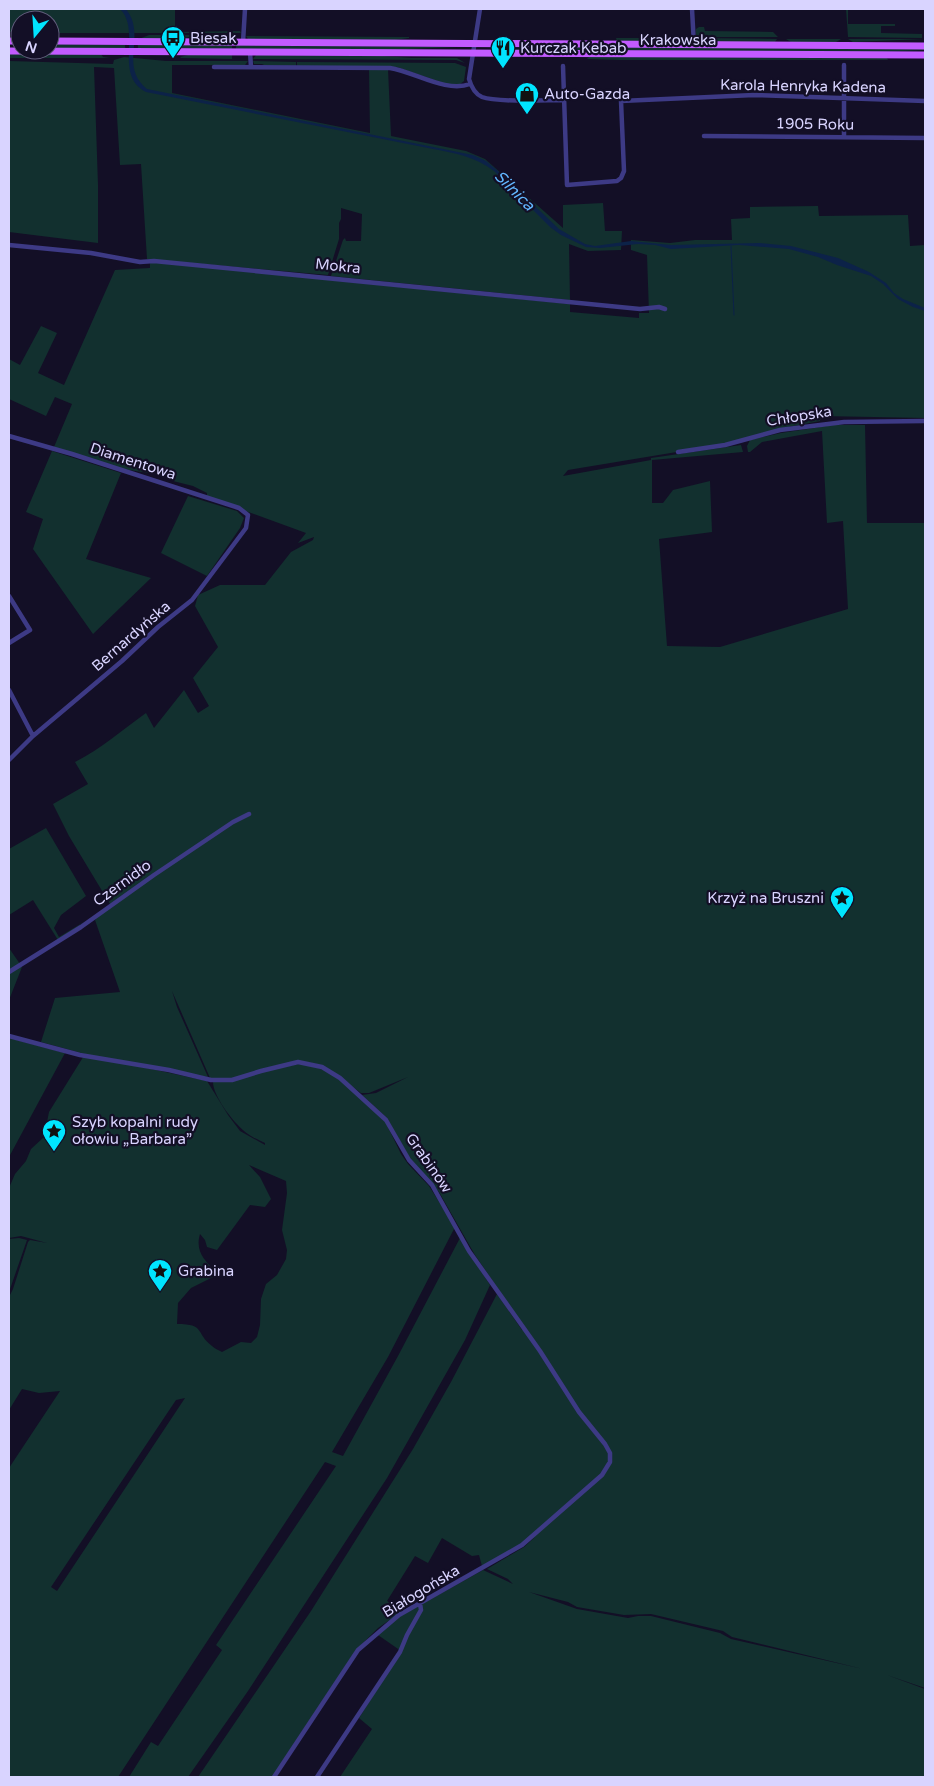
<svg xmlns="http://www.w3.org/2000/svg" width="934" height="1786" viewBox="0 0 934 1786" font-family="'Varela Round',sans-serif">
<style>
.green{fill:#12302f;fill-rule:evenodd}
.water{fill:#0c2248}
.lines{fill:none;stroke-linecap:round;stroke-linejoin:round}
.stream{stroke:#0c2248;stroke-width:1}
.minor{stroke:#3d3a85;stroke-width:4.5}
.primary{stroke:#c25bff;stroke-width:7}
.labels{text-anchor:middle;stroke-width:4.5;stroke-linejoin:round;paint-order:stroke}
.poi-label{font-size:15px;fill:#d9d4ff;stroke:#130f26;text-anchor:start}
.street-label{font-size:15px;fill:#d9d4ff;stroke:#130f26}
.water-label{font-size:16px;font-style:italic;fill:#62b6ff;stroke:#130f26}
</style>
<rect width="100%" height="100%" fill="#130f26"/>
<path class="green" d="M9,9H175V32L240,31L241,33H50V20H20V32H9Z
M846,9H848V24H895V26H881V33L922,34V38L848,37Z
M699,27H704L705,31L773,32L778,37H696V29Z
M149,35H193L194,36L179,39H139Z
M246,36L409,37V38L395,40L248,39Z
M616,38H691L689,41H617Z
M697,38L777,39L775,42H700Z
M786,39H841L836,42H791Z
M848,39H924L853,42Z
M50,44L125,45V48H50Z
M138,45H232V49L138,48Z
M236,45L456,47H457L384,50L236,49Z
M570,47L925,49V50L882,52L491,50Z
M9,54H101L103,57L110,58H9Z
M188,55H232V59L181,58L180,57Z
M256,55L383,56L412,58H457L465,63L456,60L253,59Z
M124,57L166,61H248L245,65H172V93L370,133L369,69H388L391,136L466,151L485,159L563,228V205L603,203L605,231H622L621,250L588,251L569,244L570,300L331,276L343,240L345,238L346,241H361L362,214L341,208V219L339,223V239L328,275L147,259L141,164L120,165L114,68L94,67L98,185V243L9,232V61L113,64L114,60Z
M589,57L887,58L888,60H619L587,59Z
M253,61L296,62V66L264,65L262,64H254Z
M297,62L455,63L466,67L464,81L459,85L452,86L397,67L297,66Z
M818,206L819,216L908,215L910,246L925,245V418L821,416L820,421L783,428L725,444L568,470L563,476L651,460V458L741,445L743,452L652,460V503H663L673,490L710,481L712,532L659,539L667,646L720,647L848,609L843,521L827,523L822,431L762,442L750,452H748L747,446L750,440L781,433L834,425H865L867,523H925V1688L887,1675L925,1689V1777H340L372,1729L359,1718L401,1651L378,1635L399,1617L483,1570L513,1584L508,1579L487,1569L524,1547L535,1537L482,1566L479,1555L472,1556L442,1538L428,1563L415,1556L387,1601L403,1611L378,1628L356,1650L272,1777H198L311,1611L413,1449L451,1382L497,1294L522,1330L525,1328L475,1255L439,1192L411,1160L387,1118L362,1095L376,1093L408,1077L369,1093H361C348,1084 338,1073 323,1066C294,1054 263,1072 233,1078C226,1079 218,1078 210,1078L172,991L177,1007L208,1077L142,1067L207,1081L228,1115L240,1131L265,1145V1143C260,1140 253,1138 248,1134C236,1126 213,1097 213,1082L298,1064L317,1067L339,1078L385,1121L401,1154L408,1164L429,1186L455,1227L388,1357L332,1452L343,1456L398,1356L460,1238L490,1285L465,1340L387,1478L248,1691L188,1777H129L151,1742L158,1746L222,1650L216,1645L336,1466L325,1462L118,1777H9V1468L60,1391L39,1393L22,1389L9,1410V1295H10L13,1289L28,1242L30,1240L47,1243L21,1236L9,1238V1188L15,1174L26,1161L31,1149L44,1137L49,1112L85,1054L41,1042L55,998L120,992L95,920L110,904L69,836L53,804L88,784L75,762C101,749 122,730 146,713L154,728L184,690L198,713L209,706L193,678L218,647L195,606L198,595L220,585H265L291,552L313,540L314,537L298,543L306,533L207,497V493L193,486L173,481L167,476L123,469L54,447L72,404L55,397L46,416L9,399V359L20,365L41,326L57,333L38,373L64,385L115,270L150,268V262L570,304V312L639,318V313H649L647,255L631,250V240L670,243L695,240H732L731,219L750,218V207ZM249,1165L286,1181L287,1193L282,1230L287,1250L286,1259L277,1275L266,1284L261,1299L260,1325L257,1337L251,1343L241,1342L222,1352C219,1350 215,1349 212,1346C195,1333 206,1324 177,1324L178,1303L191,1288L215,1276L216,1272C204,1260 195,1251 200,1234L205,1240L207,1247L217,1250L250,1205L265,1207L271,1199L260,1177ZM185,1398L57,1591L51,1587L176,1400ZM529,1592L568,1602L577,1607L624,1615L651,1614L723,1631L732,1637L863,1669L731,1639L720,1633L651,1616H638L628,1618L577,1609Z
M52,451L121,473L86,559L151,578L93,634L33,549L43,519L26,512Z
M188,496L237,511L244,518L240,528L207,576L161,553Z
M46,828L86,896L61,915L54,928L59,937L87,920L58,940L33,900L9,915V849Z
M9,948L20,964L9,971Z
M21,966L22,967L9,1000V974Z
M9,1038L65,1053L9,1157Z
M19,1238L27,1240L9,1292V1239Z"/>
<path class="water" d="M120,9H126C129,13 132,18 133,23C139,48 123,69 147,89L473,155L486,161L498,171L559,229L585,244L595,246L631,241L671,245L760,243L791,246L838,258L869,272L886,283L894,293L903,299L925,308V311L913,307L898,299L883,284L871,276L837,265L818,257L789,249L739,245L671,249L655,245L638,244L600,248L586,247L561,235L550,227L494,171C476,157 455,153 433,149L146,92C113,75 142,31 120,9Z"/>
<g class="lines">
<path class="stream" d="M731,246L734,315"/>
<path class="minor" d="M480,9L469,79C471,86 475,94 482,97C498,103 546,100 564,100
M692,9L694,45
M243,42L245,9
M250,52L251,67
M563,66L567,185L617,181L621,178L624,171L621,101L754,95L925,101
M214,67L390,68C415,72 446,93 470,84
M704,136L925,138
M844,137V65
M9,245L91,253L140,262L154,261L640,309L659,307L665,309
M9,436L72,454L239,508L248,515L246,528L192,600L158,627L122,661L33,736L9,760
M678,452L725,445L780,430L844,422L925,421
M9,596L30,630L9,643
M9,690L33,736
M9,972L81,927L154,875L233,822L249,814
M9,1036L80,1055L169,1070L211,1080H232L261,1071L298,1062L322,1067L340,1078L386,1120L409,1160L432,1185L469,1251L540,1351L579,1412L605,1444L610,1453V1462L602,1475L522,1545L399,1615L358,1650L274,1777
M317,1777L400,1652L407,1635L421,1610L420,1603"/>
<path class="primary" d="M9,41H20
M50,41L925,46
M9,51L925,55"/>
</g>
<defs>
<g id="bus-pin" transform="scale(1.25)"><path d="M0 17L-7.5 6A9.5 9.5 0 1 1 7.5 6Z" fill="#00e5ff" stroke="#130f26"/><path d="M-5-6H5V4H4V6H2V4H-2V6H-4V4H-5ZM-3.5-4V0h7V-4ZM-3.5 1.2v1.5H-2V1.2ZM2 1.2v1.5H3.5V1.2Z" fill="#111"/></g>
<g id="restaurant-pin" transform="scale(1.25)"><path d="M0 17L-7.5 6A9.5 9.5 0 1 1 7.5 6Z" fill="#00e5ff" stroke="#130f26"/><path d="M-5-6h1v4h1v-4h1v4h1v-4h1v5L-1.5 .5V6h-2V.5L-5-1ZM5-6V6H3V1.5H1.5Q1.5-4 5-6Z" fill="#111"/></g>
<g id="shop-pin" transform="scale(1.25)"><path d="M0 17L-7.5 6A9.5 9.5 0 1 1 7.5 6Z" fill="#00e5ff" stroke="#130f26"/><path d="M-5-2.5h2.3a2.7 3.5 0 0 1 5.4 0H5L5.5 6h-11ZM-1.5-2.5h3a1.5 2.3 0 0 0-3 0Z" fill="#111"/></g>
<g id="sight-pin" transform="scale(1.25)"><path d="M0 17L-7.5 6A9.5 9.5 0 1 1 7.5 6Z" fill="#00e5ff" stroke="#130f26"/><path d="M0-6L1.8-2.2L6-1.7L2.9 1.2L3.7 5.4L0 3.3L-3.7 5.4L-2.9 1.2L-6-1.7L-1.8-2.2Z" fill="#111"/></g>
</defs>
<g fill-rule="evenodd">
<use href="#bus-pin" x="173" y="38"/>
<use href="#restaurant-pin" x="503" y="48"/>
<use href="#shop-pin" x="527" y="94"/>
<use href="#sight-pin" x="842" y="898"/>
<use href="#sight-pin" x="54" y="1131"/>
<use href="#sight-pin" x="160" y="1271"/>
</g>
<g class="labels">
<g class="poi-label">
<text x="190" y="43">Biesak</text>
<text x="520" y="53">Kurczak Kebab</text>
<text x="544" y="99">Auto-Gazda</text>
<text x="824" y="903" text-anchor="end">Krzyż na Bruszni</text>
<text x="72" y="1127">Szyb kopalni rudy<tspan x="72" dy="17">ołowiu „Barbara”</tspan></text>
<text x="178" y="1276">Grabina</text>
</g>
<g class="street-label">
<text x="678" y="45">Krakowska</text>
<text transform="translate(803 86) rotate(1)" y="5">Karola Henryka Kadena</text>
<text transform="translate(815 124) rotate(1)" y="5">1905 Roku</text>
<text transform="translate(338 266) rotate(6)" y="5">Mokra</text>
<text transform="translate(799 416) rotate(-9)" y="5">Chłopska</text>
<text transform="translate(133 461) rotate(18)" y="5">Diamentowa</text>
<text transform="translate(131 636) rotate(-41)" y="5">Bernardyńska</text>
<text transform="translate(122 883) rotate(-36)" y="5">Czernidło</text>
<text transform="translate(429 1163) rotate(55)" y="5">Grabinów</text>
<text transform="translate(421 1591) rotate(-31)" y="5">Białogońska</text>
</g>
<g class="water-label">
<text transform="translate(515 190) rotate(45)" y="6">Silnica</text>
</g>
</g>
<rect width="934" height="1786" fill="none" stroke="#d9d4ff" stroke-width="20"/>
<g transform="translate(35 35) rotate(198)"><circle r="24" fill="#130f26" stroke="#625e7d"/>
<path d="M0-4L9 19L0 12L-9 19Z" fill="#00e5ff"/>
<text y="-8" font-size="14" font-weight="bold" text-anchor="middle" fill="#d9d4ff">N</text>
</g>
</svg>
